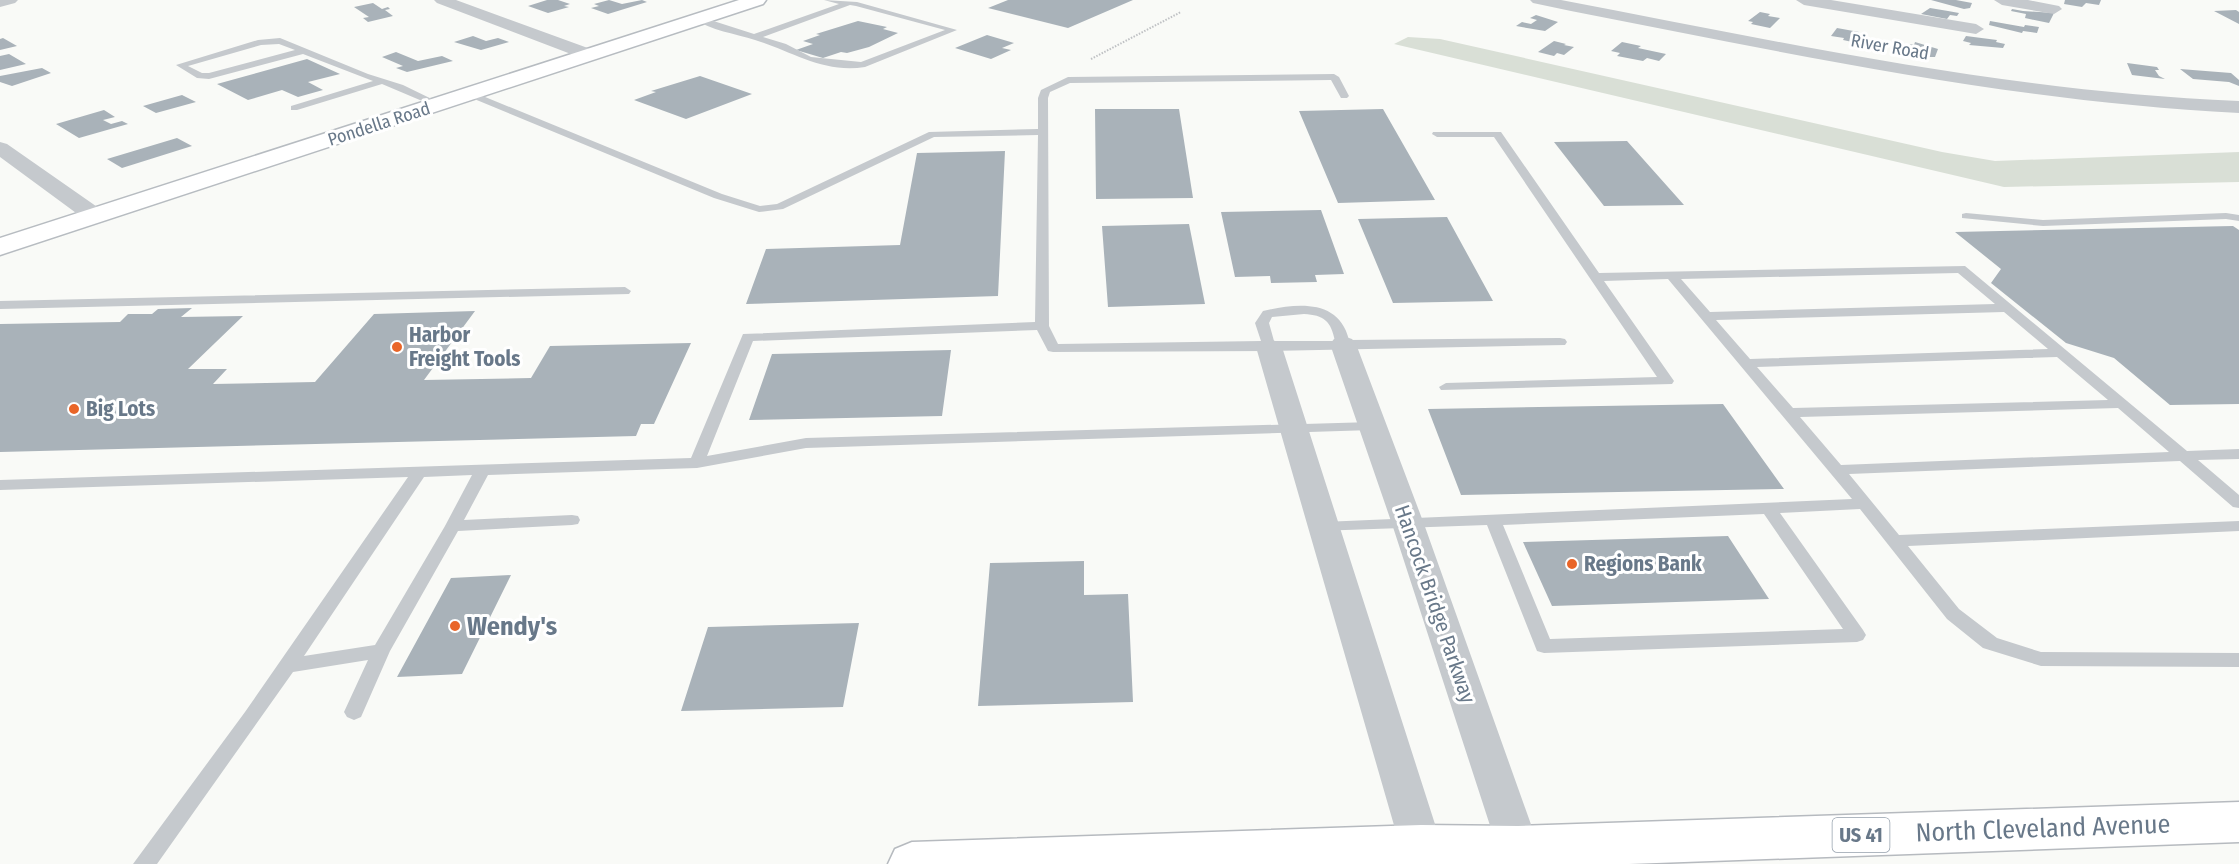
<svg xmlns="http://www.w3.org/2000/svg" width="2239" height="864" viewBox="0 0 2239 864" font-family="'Fira Sans Condensed',sans-serif">
<style>
.green{fill:#d9dfd6}
.building{fill:#a9b2b9}
.lines{fill:none;stroke-linecap:round;stroke-linejoin:round}
.secondary-casing{stroke:#b7bcc1;stroke-width:3}
.primary-casing{stroke:#b6babf;stroke-width:3}
.path{stroke:#bfc1c4;stroke-width:2;stroke-dasharray:1.5 1.5;stroke-linecap:butt}
.lane{fill:#c5c9cd;fill-rule:evenodd}
.street{fill:#c5c9cd;fill-rule:evenodd}
.secondary{fill:#fff;fill-rule:evenodd}
.primary{fill:#fff;fill-rule:evenodd}
.poi-dot{fill:#e96528;stroke:#fff;stroke-width:2}
.labels{text-anchor:middle;stroke-width:6;stroke-linejoin:round;paint-order:stroke}
.far-street-label{font-size:18px;fill:#687889;stroke:#fff}
.shield{fill:#fff;stroke:#95a0ac;stroke-width:1.5}
.shield-label{font-size:20px;font-weight:bold;fill:#687889}
.poi-label{font-size:21px;font-weight:bold;fill:#687889;stroke:#fff;text-anchor:start}
.street-label{font-size:21px;fill:#687889;stroke:#fff}
.near-poi-label{font-size:26px;font-weight:bold;fill:#687889;stroke:#fff;text-anchor:start}
.near-street-label{font-size:26px;fill:#687889;stroke:#fff}
</style>
<rect width="100%" height="100%" fill="#f9faf7"/>
<path class="green" d="M1408,37L1440,39L1942,152L1995,161L2239,152V182L2004,187L1394,44Z"/>
<path class="building" d="M547,0H558L570,4L564,6L569,7L548,13L528,6Z
M609,0L622,4L642,0L647,2L608,14L591,8L599,6L594,4Z
M1008,0H1133L1068,28L988,8Z
M1931,0H1956L1972,3L1970,8L1964,9Z
M2065,0H2101L2099,5L2086,3L2082,7L2064,4Z
M373,3L382,9L388,7L390,9L385,10L393,16L368,22L363,18L369,17L354,7Z
M1930,8L1948,11L1959,13L1957,16L1950,15L1947,19L1921,14Z
M2012,9L2023,11L2054,13L2049,23L2025,18L2026,14L2011,11Z
M2236,10L2239,12V24L2214,11Z
M1760,12L1770,14L1768,16L1780,18L1770,28L1751,24L1753,22L1748,21Z
M1536,15L1558,22L1545,31L1516,26L1522,22L1531,24L1537,20L1530,18Z
M858,21L887,27L883,29L898,33L869,47L847,53L841,52L823,58L796,50L813,44L803,41L820,35L816,34Z
M1990,21L2024,27L2025,25L2039,27L2037,33L2023,31L2022,33L1989,25Z
M1837,28L1859,32L1857,34L1864,35L1857,43L1843,40L1844,38L1831,36Z
M987,35L1014,43L1002,48L1011,50L991,59L955,48Z
M473,36L486,41L498,38L509,42L481,50L454,42Z
M1966,36L1997,40L1996,42L2005,44L2003,48L1969,45L1971,43L1963,41Z
M3,38L17,46L0,50V39Z
M1554,41L1566,44L1564,45L1574,47L1564,55L1557,53L1554,56L1538,52Z
M1622,42L1641,46L1638,48L1666,54L1659,61L1647,58L1643,61L1617,56L1620,53L1611,51Z
M1915,42L1938,49L1935,57H1924L1923,59L1907,54L1908,52H1905L1909,44L1914,45Z
M396,52L418,61L442,56L453,61L407,72L396,68L403,66L382,57Z
M9,54L26,64L0,70V56Z
M307,59L340,74L308,82L323,90L298,97L282,90L248,100L217,84Z
M2127,63L2157,67L2159,70H2155L2159,76L2165,79L2132,75Z
M42,68L51,73L12,86L0,82V76Z
M2180,69L2231,73L2239,80V86L2229,82L2193,79Z
M700,76L752,94L686,119L634,100L656,92L651,91Z
M182,95L196,102L156,113L143,106Z
M1095,109H1179L1193,198L1096,199Z
M1383,109L1435,200L1338,203L1299,111Z
M104,110L115,117L103,120L111,124L122,121L128,124L79,138L56,124Z
M177,138L192,146L122,168L107,159Z
M1627,141L1684,205L1604,206L1554,142Z
M1005,151L998,296L746,304L766,249L900,245L917,153Z
M1321,210L1344,274L1315,275L1317,282L1271,283L1270,276L1235,277L1221,212Z
M1447,217L1493,301L1393,303L1358,219Z
M1189,224L1205,304L1108,307L1102,226Z
M2233,226L2239,230V404L2170,405L2114,358L2066,343L1991,283L2001,269L1955,232Z
M192,308L181,317L243,316L188,369H227L213,384L315,382L374,314L475,311L424,380L531,378L550,346L691,343L654,424H641L636,436L0,452V324L120,322L128,314H152L158,309Z
M951,350L942,416L749,420L772,354Z
M1723,404L1784,489L1461,495L1428,409Z
M1728,536L1769,599L1552,606L1523,542Z
M1084,561V595L1128,594L1133,702L978,706L990,563Z
M511,575L462,674L397,677L451,578Z
M859,623L843,707L681,711L708,627Z"/>
<g class="lines">
<g class="secondary-casing">
<path id="secondary" d="M739,0H766L763,4L0,255V238Z"/>
</g>
<g class="primary-casing">
<path id="primary" d="M2239,802V842L1629,864H888L895,849L912,842L1421,825L1518,826Z"/>
</g>
<path class="path" d="M1091,59L1181,12"/>
<path class="lane" d="M824,0L857,2L957,30L865,67C824,74 791,51 755,40C736,34 710,30 694,19L701,17L754,34L839,4ZM850,5L856,6L945,30L861,62L811,57L786,44L763,37Z
M280,38L368,74L403,85L442,104L434,106L382,84L297,110H291V106L373,81L303,54L209,79L197,78L176,65L258,40ZM279,44L295,50L209,73H202L188,66L261,45Z
M1334,74L1339,77L1349,96L1347,98H1341L1331,80L1070,83L1050,92L1048,98L1049,326L1058,344L1261,341L1255,323L1263,311C1298,303 1339,299 1349,340L1560,338L1565,339L1567,342L1565,345L1269,351L1053,352L1048,351L1037,330L753,341L707,456L806,438L1372,422L1379,426L1372,430L806,448L697,468L488,475L464,520L572,515L578,516L580,520L578,524L572,525L458,531L390,651L361,717L354,720L347,717L344,712L368,660L293,672L157,864H133L245,712L408,477L0,490V480L691,458L743,334L1035,322L1038,135L934,137L783,209L759,212L714,198L467,96V92H473L722,194L760,206L777,204L929,132L1038,129V98L1041,90L1068,77ZM1304,314C1324,315 1331,321 1335,341H1274L1269,323L1272,317ZM472,475L445,526L375,645L304,656L424,477Z
M1433,132H1501L1599,273L1965,266L2187,451L2239,449V459L2198,460L2239,495V508L2233,507L2180,461L1849,474L1899,535L2239,521V531L1908,546L1959,609L1997,638L2041,652L2239,653V667L2041,666L1983,648L1947,619L1860,509L1780,513L1863,630L1866,635L1863,640L1857,642L1544,653L1537,651L1535,646L1487,525L1317,531L1315,527L1317,523L1323,522L1852,499L1668,279L1604,281L1674,381L1672,384L1441,390L1439,387L1446,383L1657,377L1494,137H1437L1432,134ZM1958,273L1995,304L1710,312L1681,279ZM2004,312L2048,349L1750,359L1716,320ZM2057,357L2108,400L1793,408L1757,367ZM2118,408L2169,452L1841,465L1800,417ZM1764,514L1843,629L1550,639L1503,525Z
M1966,213L2043,220L2226,213L2239,215V221L2226,219L2043,226L1962,218V214Z
M625,287L631,291L629,294L0,309V301Z"/>
<path class="street" d="M0,0H18L15,3L0,7Z
M434,0H456L596,51L598,55L590,60L584,59L437,3Z
M1530,0H1561C1786,43 2010,92 2239,101V113C2013,102 1792,54 1571,11L1533,3Z
M1796,0H1831L1976,24L1984,29L1976,34L1804,5Z
M1994,0H2028L2059,6L2062,9L2054,14L2002,5Z
M0,142L7,144L103,211L106,216L103,221L95,223L87,221L0,157Z
M1343,336L1352,339L1356,344L1424,524L1539,847L1533,860L1521,864L1503,860L1497,847L1392,524L1330,344L1334,339Z
M1269,339L1278,342L1282,347L1442,846L1436,859L1421,864L1406,859L1400,846L1256,347L1260,342Z"/>
<use href="#secondary" class="secondary"/>
<use href="#primary" class="primary"/>
</g>
<g class="poi-dot">
<circle cx="397" cy="347" r="6"/>
<circle cx="74" cy="409" r="6"/>
<circle cx="1572" cy="564" r="6"/>
<circle cx="455" cy="626" r="6"/>
</g>
<g class="labels">
<g class="far-street-label">
<text transform="translate(1890 47) rotate(10)" y="6">River Road</text>
<text transform="translate(379 124) rotate(-18)" y="6">Pondella Road</text>
</g>
<rect class="shield" x="1832.5" y="818" width="57" height="34" rx="4.5"/>
<g class="shield-label">
<text x="1861" y="842">US 41</text>
</g>
<g class="poi-label">
<text x="409" y="342">Harbor<tspan x="409" dy="24">Freight Tools</tspan></text>
<text x="86" y="416">Big Lots</text>
<text x="1584" y="571">Regions Bank</text>
</g>
<g class="street-label">
<text transform="translate(1435 604) rotate(71)" y="7">Hancock Bridge Parkway</text>
</g>
<g class="near-poi-label">
<text x="467" y="635">Wendy's</text>
</g>
<g class="near-street-label">
<text transform="translate(2043 828) rotate(-2)" y="9">North Cleveland Avenue</text>
</g>
</g>
</svg>
